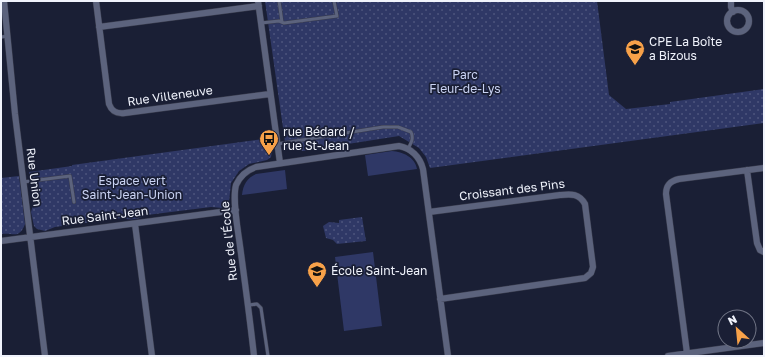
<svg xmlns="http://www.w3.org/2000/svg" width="765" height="357" viewBox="0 0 765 357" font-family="'Golos Text',sans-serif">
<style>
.green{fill:#2f3866}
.park{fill:url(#park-dots)}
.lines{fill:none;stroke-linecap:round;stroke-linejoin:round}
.service-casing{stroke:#393c4d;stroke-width:4}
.minor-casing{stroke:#393c4d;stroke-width:7}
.service{stroke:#5c637d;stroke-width:3}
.minor{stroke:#5c637d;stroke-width:6}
.labels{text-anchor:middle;stroke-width:3.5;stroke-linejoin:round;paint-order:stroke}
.poi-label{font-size:12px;fill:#f0f3fc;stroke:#1a1f35;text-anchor:start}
.park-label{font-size:12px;fill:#cad3f3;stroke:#1a1f35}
.street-label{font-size:12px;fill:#f0f3fc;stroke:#1a1f35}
</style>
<defs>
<pattern id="park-dots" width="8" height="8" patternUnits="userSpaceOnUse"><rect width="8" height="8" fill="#2f3866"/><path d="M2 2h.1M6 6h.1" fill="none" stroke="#4d557d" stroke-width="1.8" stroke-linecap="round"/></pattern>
</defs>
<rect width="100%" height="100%" fill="#1a1f35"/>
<path class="green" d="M392,151C403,152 415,157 417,169L368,176L365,155Z
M285,170L287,189L242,195C243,185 247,178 256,174Z
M373,252L382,326L344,331L335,257Z"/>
<path class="park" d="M265,1H597L609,95L626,109L670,104V102L764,89V123L430,168L426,157L419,148L399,136L303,151L286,149Z
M271,138L272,151L271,157L267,160L249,164L239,171L231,183L229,202L223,208L211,207L147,215C138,219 132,221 122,218L55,227L45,231L37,229L34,226L31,212L33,205L29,172L72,166V165Z
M19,176L25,224C19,240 13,232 1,234V178Z
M362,217L366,241L337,244L333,240L326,238L323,226L329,222L339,223V220Z"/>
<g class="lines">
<g class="service-casing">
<path id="service" d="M279,1L282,22
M261,23L279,21L284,23L337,16L334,1
M1,37L8,36
M277,144L383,127H398L411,132C414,139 411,143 408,149
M23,182L70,176L74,202
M249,305L257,304L261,308L268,356"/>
</g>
<g class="minor-casing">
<path id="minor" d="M4,1L15,114L45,356
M96,1L109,104C112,112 117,114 125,113L270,94
M258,1L280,163
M731,1V7L733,12
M727 21a11 11 0 1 1 22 0a11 11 0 1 1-22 0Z
M99,27L259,6
M747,170L757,243L760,250L764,252
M429,212L560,195C571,194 579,193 585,204L593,267L591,273L585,278L440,299
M135,224L152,356
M1,241L236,210
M687,353L666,194C666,185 670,181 679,179L764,168
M254,356C250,319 245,283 240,246C238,230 232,200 236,185C240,176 247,170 256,167L399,146C411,148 420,157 423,169L448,356
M668,356L764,343"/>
</g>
<use href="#service" class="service"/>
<use href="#minor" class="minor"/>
</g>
<defs>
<g id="school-pin" transform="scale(1)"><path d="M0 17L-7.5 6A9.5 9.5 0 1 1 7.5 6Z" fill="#f7a149" stroke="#1a1f35"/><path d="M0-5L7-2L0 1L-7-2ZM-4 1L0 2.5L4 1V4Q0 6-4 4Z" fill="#111"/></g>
<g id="bus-pin" transform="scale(1)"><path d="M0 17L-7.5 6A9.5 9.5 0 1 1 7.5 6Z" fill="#f7a149" stroke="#1a1f35"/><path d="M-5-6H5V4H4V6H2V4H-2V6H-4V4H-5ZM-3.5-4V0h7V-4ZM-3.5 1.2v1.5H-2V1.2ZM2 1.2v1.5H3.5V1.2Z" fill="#111"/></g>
</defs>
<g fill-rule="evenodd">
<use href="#school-pin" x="635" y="49"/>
<use href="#bus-pin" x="269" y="139"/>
<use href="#school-pin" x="317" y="271"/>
</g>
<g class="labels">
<g class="poi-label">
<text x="649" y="46">CPE La Boîte<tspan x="649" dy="14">a Bizous</tspan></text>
<text x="283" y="136">rue Bédard /<tspan x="283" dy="14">rue St-Jean</tspan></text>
<text x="331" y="275">École Saint-Jean</text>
</g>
<g class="park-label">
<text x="465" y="79">Parc<tspan x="465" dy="14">Fleur-de-Lys</tspan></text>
<text x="132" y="185">Espace vert<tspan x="132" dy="14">Saint-Jean-Union</tspan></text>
</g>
<g class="street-label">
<text transform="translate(170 96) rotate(-8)" y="4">Rue Villeneuve</text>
<text transform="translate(34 177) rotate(83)" y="4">Rue Union</text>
<text transform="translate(512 190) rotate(-7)" y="4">Croissant des Pins</text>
<text transform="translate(105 216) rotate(-7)" y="4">Rue Saint-Jean</text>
<text transform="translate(229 241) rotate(-96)" y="4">Rue de l'École</text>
</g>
</g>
<rect width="765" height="357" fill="none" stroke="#f0f3fc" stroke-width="4"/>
<g transform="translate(737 329) rotate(333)"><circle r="19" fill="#1a1f35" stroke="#707485"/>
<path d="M0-3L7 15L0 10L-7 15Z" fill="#f7a149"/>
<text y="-6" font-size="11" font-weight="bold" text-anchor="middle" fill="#f0f3fc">N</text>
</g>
</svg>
